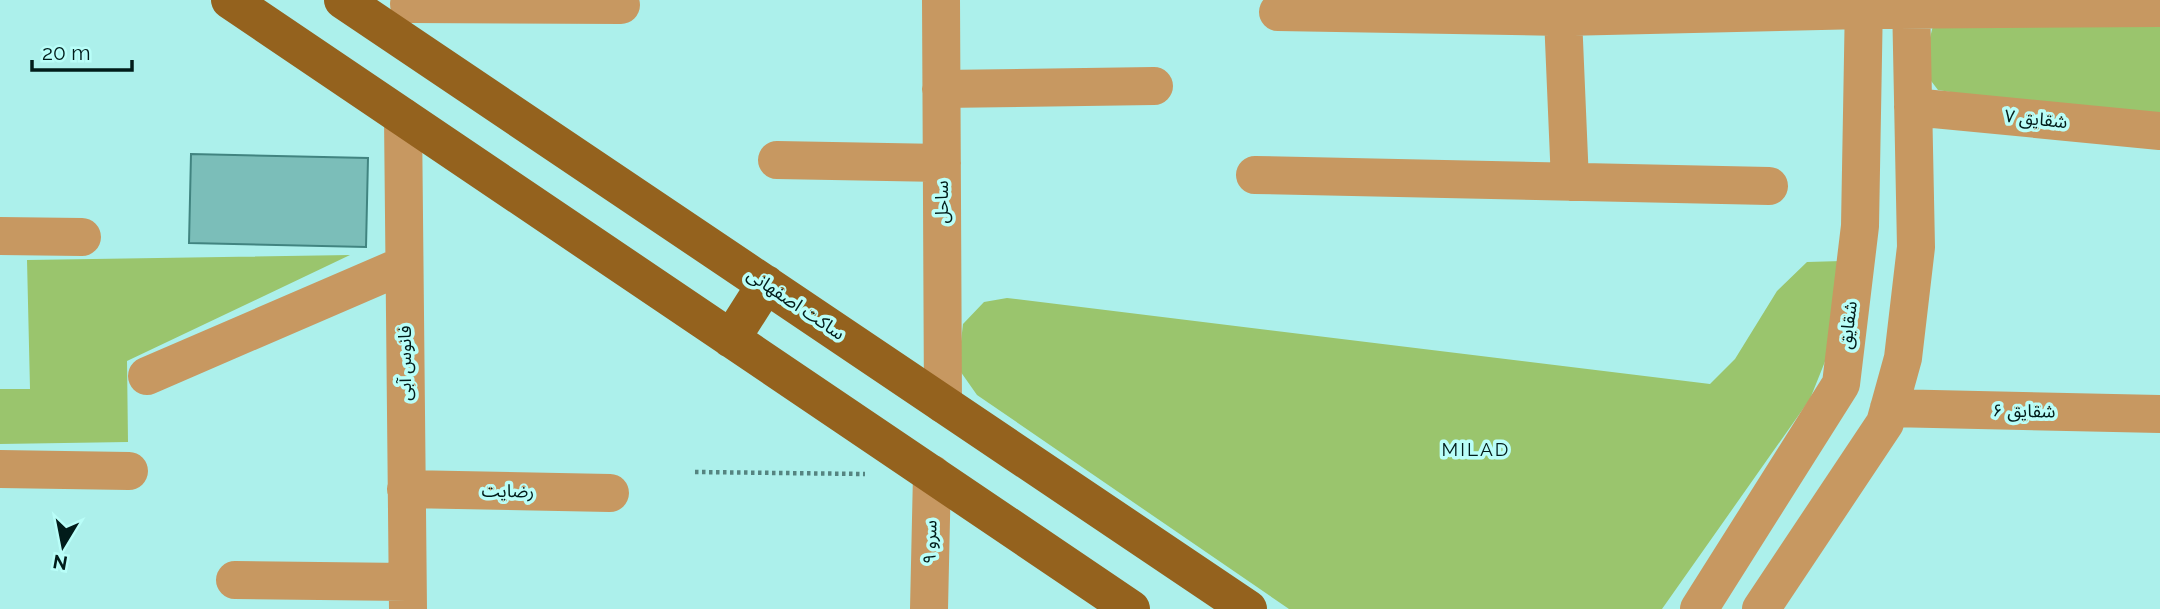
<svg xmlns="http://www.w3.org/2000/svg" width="2160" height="609" viewBox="0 0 2160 609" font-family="Raleway,'Noto Sans Arabic',sans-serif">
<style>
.green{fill:#9ac56d}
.building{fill:#7bbeb9;stroke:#418480;stroke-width:2}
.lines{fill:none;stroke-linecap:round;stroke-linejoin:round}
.path{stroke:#558480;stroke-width:4.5;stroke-dasharray:3.5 3.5;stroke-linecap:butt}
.minor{stroke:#c79861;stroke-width:38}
.major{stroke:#94621e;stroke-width:38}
.labels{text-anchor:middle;stroke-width:7;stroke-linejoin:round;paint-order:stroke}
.street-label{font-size:18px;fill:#011c1a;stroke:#b9fef8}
.neighbourhood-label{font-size:19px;letter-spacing:2px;fill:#011c1a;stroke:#b9fef8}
</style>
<rect width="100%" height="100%" fill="#acf0eb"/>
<path class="green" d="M1934,22L2160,26V119L2020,103L1938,90L1922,69Z
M350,255L127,361L128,442L0,444V389H30L27,260Z
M1842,261L1828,354L1810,399L1662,609H1289L977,395L958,368L963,324L984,302L1007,298L1710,384L1735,359L1777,291L1807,262Z"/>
<path class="building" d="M191,154L368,158L366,247L189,243Z"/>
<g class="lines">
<path class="path" d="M695,472L865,474"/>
<path class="minor" d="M941,0L943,404
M409,4L621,5
M1278,12L1563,17L1864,10L2160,8
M1563,17L1570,182
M941,89L1154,86
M1913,107L2160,131
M403,117L408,609
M777,160L942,163
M1255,175L1769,186
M0,236L82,237
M147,376L404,265
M1889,408L2160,414
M0,469L129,471
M406,489L610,493
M235,580L407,582
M929,609L932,474
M1699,609L1841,384L1860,226L1864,0
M1761,609L1885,423L1903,358L1916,247L1911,0"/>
<path class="major" d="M230,0L1131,609
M343,0L1248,609
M731,339L766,284"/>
</g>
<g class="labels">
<g class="street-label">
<text transform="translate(2036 119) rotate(6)" y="6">شقایق ۷</text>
<text transform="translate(942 202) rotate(-90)" y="6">ساحل</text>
<text transform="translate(796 304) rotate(34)" y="6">ساکت اصفهانی</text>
<text transform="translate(1848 325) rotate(-83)" y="6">شقایق</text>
<text transform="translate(405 363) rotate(-90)" y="6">فانوس آبی</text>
<text transform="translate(2024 411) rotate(1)" y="6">شقایق ۶</text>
<text transform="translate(508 491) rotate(1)" y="6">رضایت</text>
<text transform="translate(930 542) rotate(-89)" y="6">سرو ۹</text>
</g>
<g class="neighbourhood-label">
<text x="1476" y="456">MILAD</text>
</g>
</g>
<g transform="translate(63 546) rotate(190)" stroke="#b9fef8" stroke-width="5" paint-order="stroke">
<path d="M0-5L12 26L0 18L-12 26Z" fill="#011c1a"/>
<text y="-10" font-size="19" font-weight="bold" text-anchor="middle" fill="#011c1a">N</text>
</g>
<path d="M32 60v10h100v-10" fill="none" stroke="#011c1a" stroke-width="3.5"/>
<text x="42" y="60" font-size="21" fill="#011c1a" stroke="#b9fef8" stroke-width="5" paint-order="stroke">20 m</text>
</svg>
